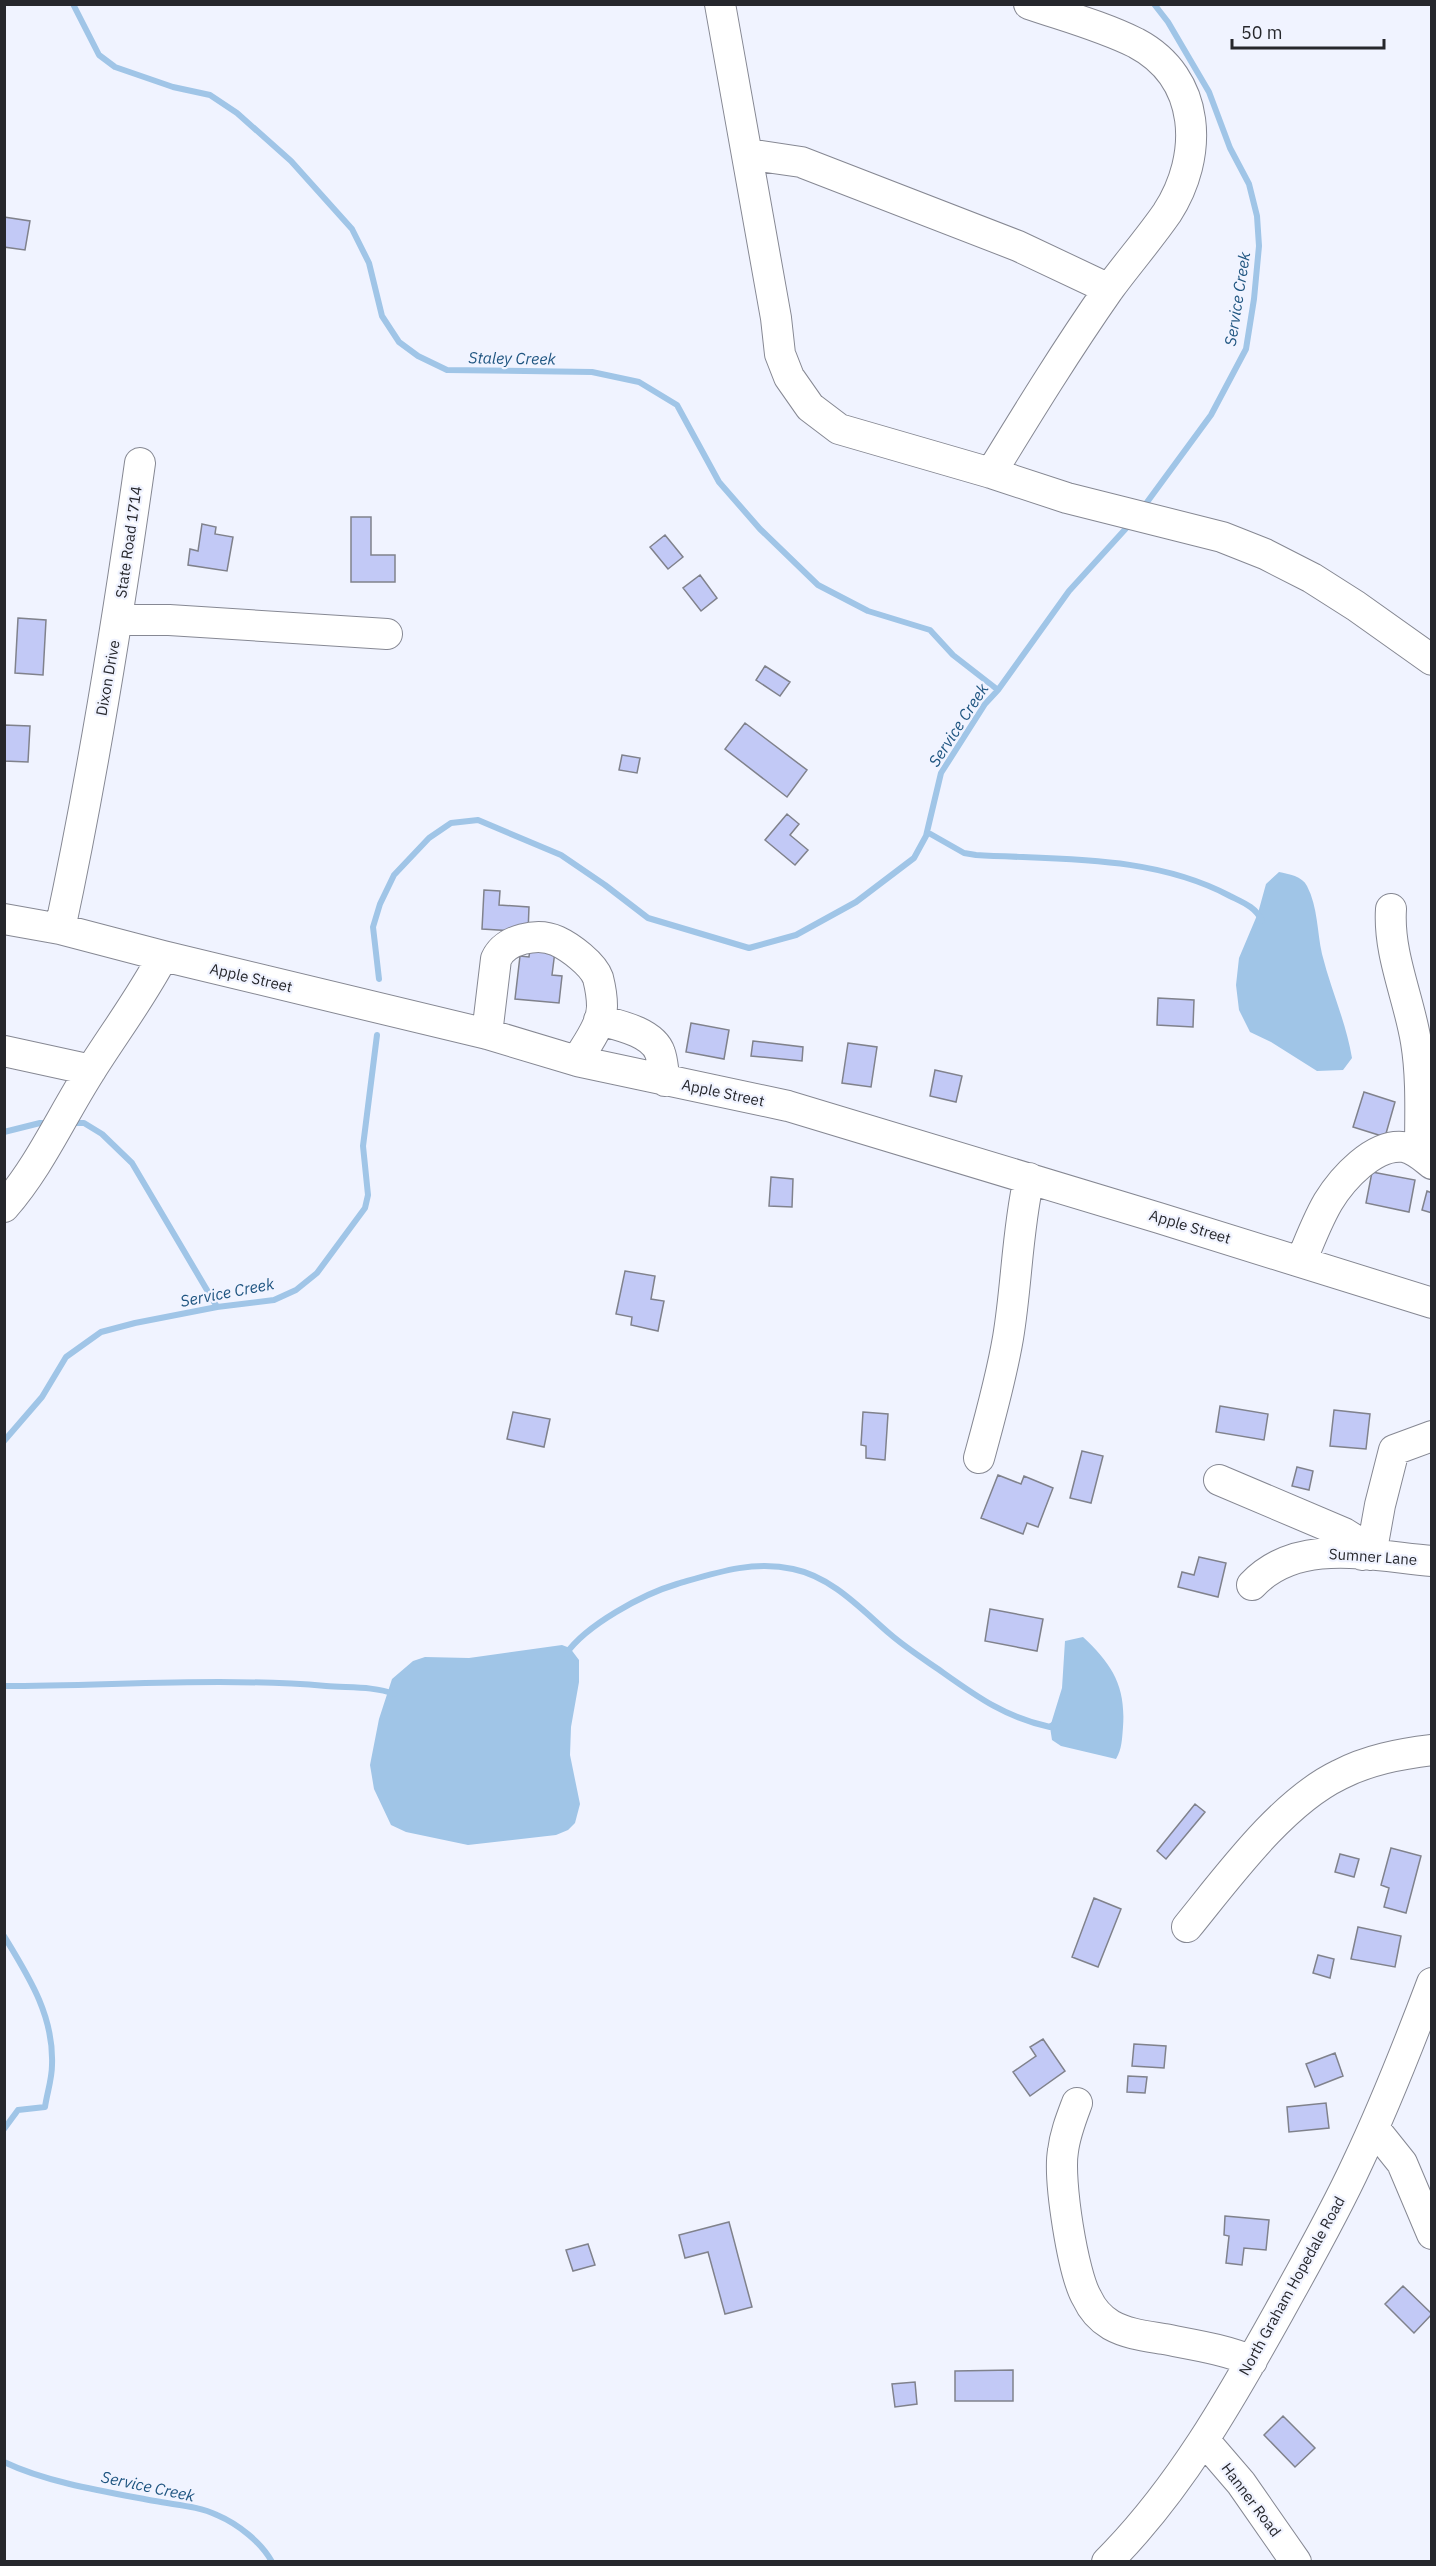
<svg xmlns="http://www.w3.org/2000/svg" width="1436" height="2566" viewBox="0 0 1436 2566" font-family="'IBM Plex Sans',sans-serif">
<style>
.water{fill:#a0c5e7}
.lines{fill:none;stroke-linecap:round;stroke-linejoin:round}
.stream{stroke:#a0c5e7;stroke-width:6}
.building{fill:#c2c9f6;stroke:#80828c;stroke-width:1.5}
.minor-casing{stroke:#868893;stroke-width:32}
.minor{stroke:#fff;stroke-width:30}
.labels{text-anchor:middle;stroke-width:4.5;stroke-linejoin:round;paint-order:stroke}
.street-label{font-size:15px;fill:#26272c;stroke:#f0f3ff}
.water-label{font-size:16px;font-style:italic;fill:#1f5581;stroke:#f0f3ff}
</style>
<rect width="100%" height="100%" fill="#f0f3ff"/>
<path class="water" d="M1279,872C1289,874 1302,876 1307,886C1318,907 1317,932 1322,954C1331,990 1346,1022 1352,1058L1343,1070L1317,1071L1271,1042L1250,1032L1239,1010L1236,985L1239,958L1258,913L1266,884Z
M1083,1637C1112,1664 1126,1686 1123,1727C1122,1739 1122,1749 1116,1759L1061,1746L1052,1740L1050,1727L1062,1688L1065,1641Z
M562,1645L570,1648L579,1660V1682L571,1727L570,1755L580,1804L575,1823L568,1830L556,1835L468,1845L406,1832L391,1825L374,1789L370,1765L379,1719L392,1679L413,1661L425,1657L469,1658Z"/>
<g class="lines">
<path class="stream" d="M73,4L99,55L115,67L173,87L210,95L237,113L291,161L352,229L369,263L382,316L399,342L418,356L447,370L592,372L639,382L677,405L719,482L760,529L818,585L868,611L930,630L953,655L998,690
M1142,509L1211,415L1246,349L1254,299L1259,246L1257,216L1249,184L1230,148L1209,92L1168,22L1154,4
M927,832L964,853L976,855C1062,860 1153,855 1230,896C1242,902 1256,907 1262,921
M379,979L373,927L380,904L394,875L429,838L451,823L478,820L561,855L605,885L648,918L749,948L796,935L856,902L914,858L926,836L941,773L985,704L998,690L1069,591L1130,524
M70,1123H84L102,1134L132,1163L217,1307
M4,1132L40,1123H51
M4,1441L42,1397L66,1357L101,1332L135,1323L217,1307L274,1300L296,1290L317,1273L365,1208L368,1195L363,1146L377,1035
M566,1654C586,1625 643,1594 677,1584C715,1573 752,1560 793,1569C832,1577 861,1609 890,1634C905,1647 922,1658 938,1669C976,1696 1004,1717 1050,1727L1057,1722
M4,1686C112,1686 219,1677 326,1686C347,1688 374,1686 394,1694
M4,1936C29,1977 54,2016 52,2065C52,2079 47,2093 45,2107L18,2110L4,2129
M4,2462C48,2483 107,2492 155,2501C175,2505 198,2506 217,2515C238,2524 261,2542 272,2562"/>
</g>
<path class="building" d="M4,217L30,221L25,250L4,247Z
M351,517H371V555H395V582H351Z
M202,524L216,527L215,534L233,537L227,571L188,565L190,549L198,551Z
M665,535L683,557L668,569L650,547Z
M700,575L717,598L701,611L683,588Z
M18,618L46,620L43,675L15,673Z
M765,666L790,682L780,696L756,680Z
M745,723L807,770L787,797L725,749Z
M4,725L30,726L28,762L4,761Z
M622,755L640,758L637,773L619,770Z
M787,814L799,824L790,835L808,850L795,865L765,840Z
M484,890L500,891L499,905L529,907L528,932L482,929Z
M530,948L555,951L552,975L562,976L559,1003L515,999L520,956L529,957Z
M1158,998L1194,1000L1193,1027L1157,1025Z
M691,1023L729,1030L724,1059L686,1052Z
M753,1041L803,1047L802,1061L751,1056Z
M848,1043L877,1047L871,1087L842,1083Z
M935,1070L962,1076L956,1102L930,1096Z
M1364,1092L1395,1102L1385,1137L1353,1127Z
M1372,1172L1415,1180L1409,1212L1366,1203Z
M771,1177L793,1179L792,1207L769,1206Z
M1427,1191L1432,1193V1213L1422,1210Z
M625,1271L655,1276L651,1299L664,1301L658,1331L631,1325L632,1317L616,1314Z
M1220,1406L1268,1414L1264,1440L1216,1432Z
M1334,1410L1370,1414L1366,1449L1330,1446Z
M513,1412L550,1419L544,1447L507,1439Z
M863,1412L888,1414L885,1460L866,1458V1446L861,1445Z
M1082,1451L1103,1456L1091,1503L1070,1498Z
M1297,1467L1313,1471L1309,1490L1292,1486Z
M998,1475L1021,1484L1024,1476L1053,1488L1038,1527L1027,1523L1023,1534L981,1518Z
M1199,1557L1226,1563L1218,1597L1178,1587L1182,1572L1194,1575Z
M990,1609L1043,1619L1037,1651L985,1641Z
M1195,1804L1205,1812L1166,1859L1157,1851Z
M1391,1848L1421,1856L1406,1913L1384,1907L1389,1888L1381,1885Z
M1340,1854L1359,1859L1354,1877L1335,1872Z
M1094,1898L1121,1909L1098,1967L1072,1957Z
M1358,1927L1401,1936L1395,1967L1351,1959Z
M1318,1955L1334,1959L1330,1978L1313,1973Z
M1043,2039L1065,2071L1030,2096L1013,2072L1036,2056L1030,2047Z
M1134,2044L1166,2046L1164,2068L1132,2066Z
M1335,2053L1343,2076L1315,2087L1306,2064Z
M1128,2076L1147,2077L1145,2093L1127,2092Z
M1326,2103L1329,2128L1289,2132L1287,2107Z
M1225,2216L1269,2220L1266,2250L1244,2248L1242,2265L1226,2263L1229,2236L1224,2235Z
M729,2222L752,2307L725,2314L708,2252L685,2258L679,2235Z
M588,2244L595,2265L573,2271L566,2250Z
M1403,2286L1432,2314L1414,2333L1385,2304Z
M1013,2370V2401H955V2371Z
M915,2382L917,2404L895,2407L892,2384Z
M1283,2416L1315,2448L1295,2467L1264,2435Z"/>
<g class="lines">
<g class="minor-casing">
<path id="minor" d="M720,4L776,318L780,354L789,377L810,407L839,429L991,473L1067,498L1222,537L1265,554L1312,578L1356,606L1432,660
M747,154L801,162L1018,246L1109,289
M991,473C1029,411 1067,349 1109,289C1128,263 1149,239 1167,213C1204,156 1202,78 1136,43C1102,26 1064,16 1029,4
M118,620H169L387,634
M1391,909C1388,954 1409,998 1416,1042C1422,1078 1420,1117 1420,1153
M4,919L60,929L163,956L487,1034L577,1061L788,1106L1159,1218L1432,1303
M60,929C93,775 118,619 140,463
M599,1020C618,1025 653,1032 660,1053C663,1061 663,1072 665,1081
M487,1034L496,959C505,939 538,932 557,941C570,947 593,964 598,978C600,986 602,998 602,1006C602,1025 586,1045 577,1061
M4,1051L91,1070
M4,1207C40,1166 62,1115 91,1070C115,1032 142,996 163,956
M1301,1262C1309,1242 1317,1221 1328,1202C1342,1179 1374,1143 1404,1147C1415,1149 1423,1157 1432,1164
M979,1458C990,1418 1001,1379 1008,1338C1017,1284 1017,1231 1029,1178
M1219,1480L1344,1533L1360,1543L1362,1555
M1371,1555L1380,1505L1394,1450L1432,1436
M1252,1585C1298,1536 1372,1556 1432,1561
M1187,1927C1227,1878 1281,1803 1339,1775C1368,1760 1399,1754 1432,1750
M1077,2103C1071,2119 1065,2134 1063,2151C1058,2179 1073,2275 1087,2298C1092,2309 1101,2319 1111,2325C1127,2334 1146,2336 1164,2339C1194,2345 1223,2349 1252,2361
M1374,2128L1402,2163L1432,2234
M1204,2440L1241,2483L1296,2562
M1107,2562C1179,2490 1230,2400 1279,2312C1306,2263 1334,2214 1357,2164C1385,2105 1409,2044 1432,1983"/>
</g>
<use href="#minor" class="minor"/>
</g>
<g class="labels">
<g class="street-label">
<text transform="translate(129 542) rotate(-82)" y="5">State Road 1714</text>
<text transform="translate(108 678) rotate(-80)" y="5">Dixon Drive</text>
<text transform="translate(251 978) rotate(13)" y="5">Apple Street</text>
<text transform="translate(723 1093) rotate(12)" y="5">Apple Street</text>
<text transform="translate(1190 1227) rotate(17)" y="5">Apple Street</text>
<text transform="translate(1373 1557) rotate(4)" y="5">Sumner Lane</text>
<text transform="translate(1292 2286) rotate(-61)" y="5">North Graham Hopedale Road</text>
<text transform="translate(1251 2500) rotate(53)" y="5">Hanner Road</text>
</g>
<g class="water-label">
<text transform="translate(1237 299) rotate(-81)" y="6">Service Creek</text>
<text transform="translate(512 358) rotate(1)" y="6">Staley Creek</text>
<text transform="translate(958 725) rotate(-57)" y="6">Service Creek</text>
<text transform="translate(227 1292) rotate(-11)" y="6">Service Creek</text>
<text transform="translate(148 2486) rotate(12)" y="6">Service Creek</text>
</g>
</g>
<rect width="1436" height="2566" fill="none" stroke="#26272c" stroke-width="12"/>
<path d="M1232 39v9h152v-9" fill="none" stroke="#26272c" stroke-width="3"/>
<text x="1241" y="39" font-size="18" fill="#26272c" stroke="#f0f3ff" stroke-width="4.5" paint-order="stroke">50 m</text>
</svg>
